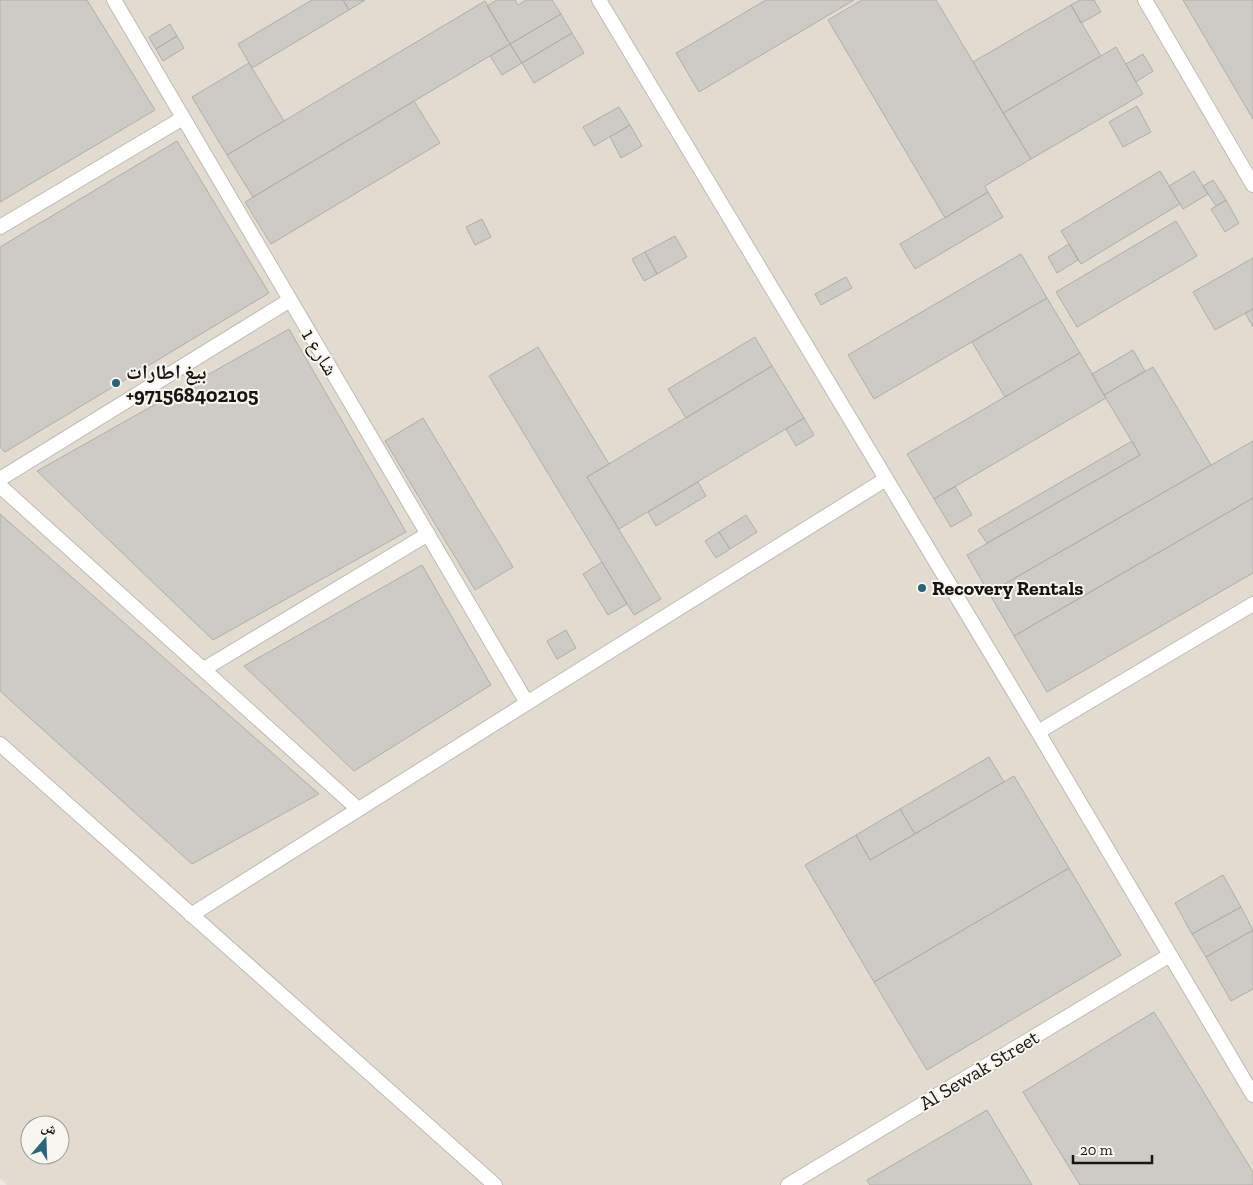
<svg xmlns="http://www.w3.org/2000/svg" width="1253" height="1185" viewBox="0 0 1253 1185" font-family="'Zilla Slab','Noto Naskh Arabic',serif">
<style>
.built{fill:#e1dccf;fill-rule:evenodd}
.building{fill:#cdcbc5;stroke:#b1aea8}
.lines{fill:none;stroke-linecap:round;stroke-linejoin:round}
.service-casing{stroke:#bebbb5;stroke-width:16}
.service{stroke:#fff;stroke-width:14}
.poi-dot{fill:#27667b;stroke:#f8f6ef;stroke-width:2}
.labels{text-anchor:middle;stroke-width:4;stroke-linejoin:round;paint-order:stroke}
.street-label{font-size:20px;fill:#161513;stroke:#f8f6ef}
.poi-label{font-size:20px;font-weight:bold;fill:#161513;stroke:#f8f6ef;text-anchor:start}
</style>
<rect width="100%" height="100%" fill="#ebe8e2"/>
<path class="built" d="M0,0H1253V1185H7L0,1178ZM30,1125H60V1155H30Z"/>
<path class="building" d="M0,0H87L155,110L0,202Z
M312,0H343L349,10L252,68L238,44Z
M343,0H365L349,10Z
M497,0H515L518,5L526,0H552L561,14L510,44L487,6Z
M766,0H854L699,92L676,53Z
M862,0H936L1031,159L985,186L988,192L945,218L828,20Z
M1080,0H1094L1101,12L1081,23L1071,5Z
M1183,0H1253V119Z
M485,1L510,44L253,197L227,155Z
M1071,5L1101,56L1003,113L973,62Z
M561,14L572,33L522,63L510,44Z
M170,24L177,36L156,49L149,37Z
M572,33L584,53L534,83L522,63Z
M177,36L184,48L163,61L156,49Z
M510,44L522,63L502,75L490,56Z
M1116,47L1143,94L1031,159L1003,113Z
M1143,54L1153,71L1136,82L1126,64Z
M249,63L284,121L227,155L192,97Z
M414,101L440,143L271,244L245,202Z
M1137,106L1151,132L1123,147L1109,122Z
M619,107L630,125L594,146L583,127Z
M630,125L642,146L621,158L610,137Z
M177,141L269,293L5,452L0,447V247Z
M1160,171L1180,204L1081,264L1061,231Z
M1194,171L1208,194L1183,209L1169,186Z
M1213,180L1226,200L1216,206L1203,186Z
M988,192L1003,217L915,269L900,244Z
M1226,200L1239,223L1225,232L1211,209Z
M482,219L491,237L475,245L466,227Z
M1176,221L1197,256L1077,327L1056,292Z
M675,236L687,257L657,274L645,252Z
M1069,244L1078,260L1057,273L1048,257Z
M645,252L657,274L644,281L632,259Z
M1021,254L1047,298L874,399L848,355Z
M1253,258V309L1215,330L1193,292Z
M846,277L852,288L821,305L815,294Z
M1047,298L1080,353L1005,397L972,342Z
M1253,309V327L1245,313Z
M289,329L406,532L213,640L37,471Z
M755,337L772,366L686,418L668,389Z
M538,347L609,464L587,477L661,599L634,615L489,376Z
M1133,350L1145,371L1104,395L1092,374Z
M1080,353L1106,398L934,499L907,454Z
M772,366L804,418L619,529L587,477Z
M1153,367L1211,465L989,593L967,555L1140,455L1104,395Z
M423,418L513,567L475,590L385,441Z
M804,418L814,435L796,446L786,429Z
M1132,441L1140,455L987,543L978,530Z
M1253,441V498L1014,636L989,593Z
M698,482L706,496L656,526L648,512Z
M955,486L972,515L951,527L934,499Z
M1253,498V573L1047,692L1014,636Z
M0,514L319,794L192,864L0,691Z
M746,515L757,532L730,549L719,532Z
M719,532L730,549L716,558L705,541Z
M602,562L627,604L608,615L583,574Z
M422,565L491,685L354,771L244,666Z
M566,630L576,648L557,659L547,641Z
M989,757L1004,782L915,834L900,809Z
M1014,776L1069,868L874,982L805,865L856,835L870,860Z
M900,809L915,834L870,860L856,835Z
M1069,868L1121,955L927,1070L874,982Z
M1223,875L1241,907L1192,934L1175,903Z
M1241,907L1253,930L1206,957L1192,934Z
M1253,930V989L1231,1001L1206,957Z
M1154,1012L1253,1172V1185H1080L1023,1092Z
M987,1110L1032,1185H870L867,1180Z"/>
<g class="lines">
<g class="service-casing">
<path id="service" d="M114,0L527,703
M599,0L1038,732L1253,1095
M1145,0L1253,185
M0,227L183,118
M0,479L290,300
M0,486L358,809
M204,669L428,534
M1038,732L1253,604
M0,744L495,1185
M191,915L527,703L886,479
M788,1185L1170,955"/>
</g>
<use href="#service" class="service"/>
</g>
<g class="poi-dot">
<circle cx="116" cy="383" r="5"/>
<circle cx="922" cy="588" r="5"/>
</g>
<g class="labels">
<g class="street-label">
<text transform="translate(320 352) rotate(59)" y="7">شارع 1</text>
<text transform="translate(979 1070) rotate(-31)" y="7">Al Sewak Street</text>
</g>
<g class="poi-label">
<text x="126" y="379">بيغ اطارات<tspan x="126" dy="23">+971568402105</tspan></text>
<text x="932" y="595">Recovery Rentals</text>
</g>
</g>
<g transform="translate(45 1140) rotate(19)"><circle r="24" fill="#f8f6ef" stroke="#9e9c97"/>
<path d="M0-4L9 19L0 12L-9 19Z" fill="#27667b"/>
<text y="-8" font-size="14" font-weight="bold" text-anchor="middle" fill="#161513">ش</text>
</g>
<path d="M1073 1155v8h79v-8" fill="none" stroke="#161513" stroke-width="2.5"/>
<text x="1080" y="1155" font-size="15" fill="#161513" stroke="#f8f6ef" stroke-width="4" paint-order="stroke">20 m</text>
</svg>
